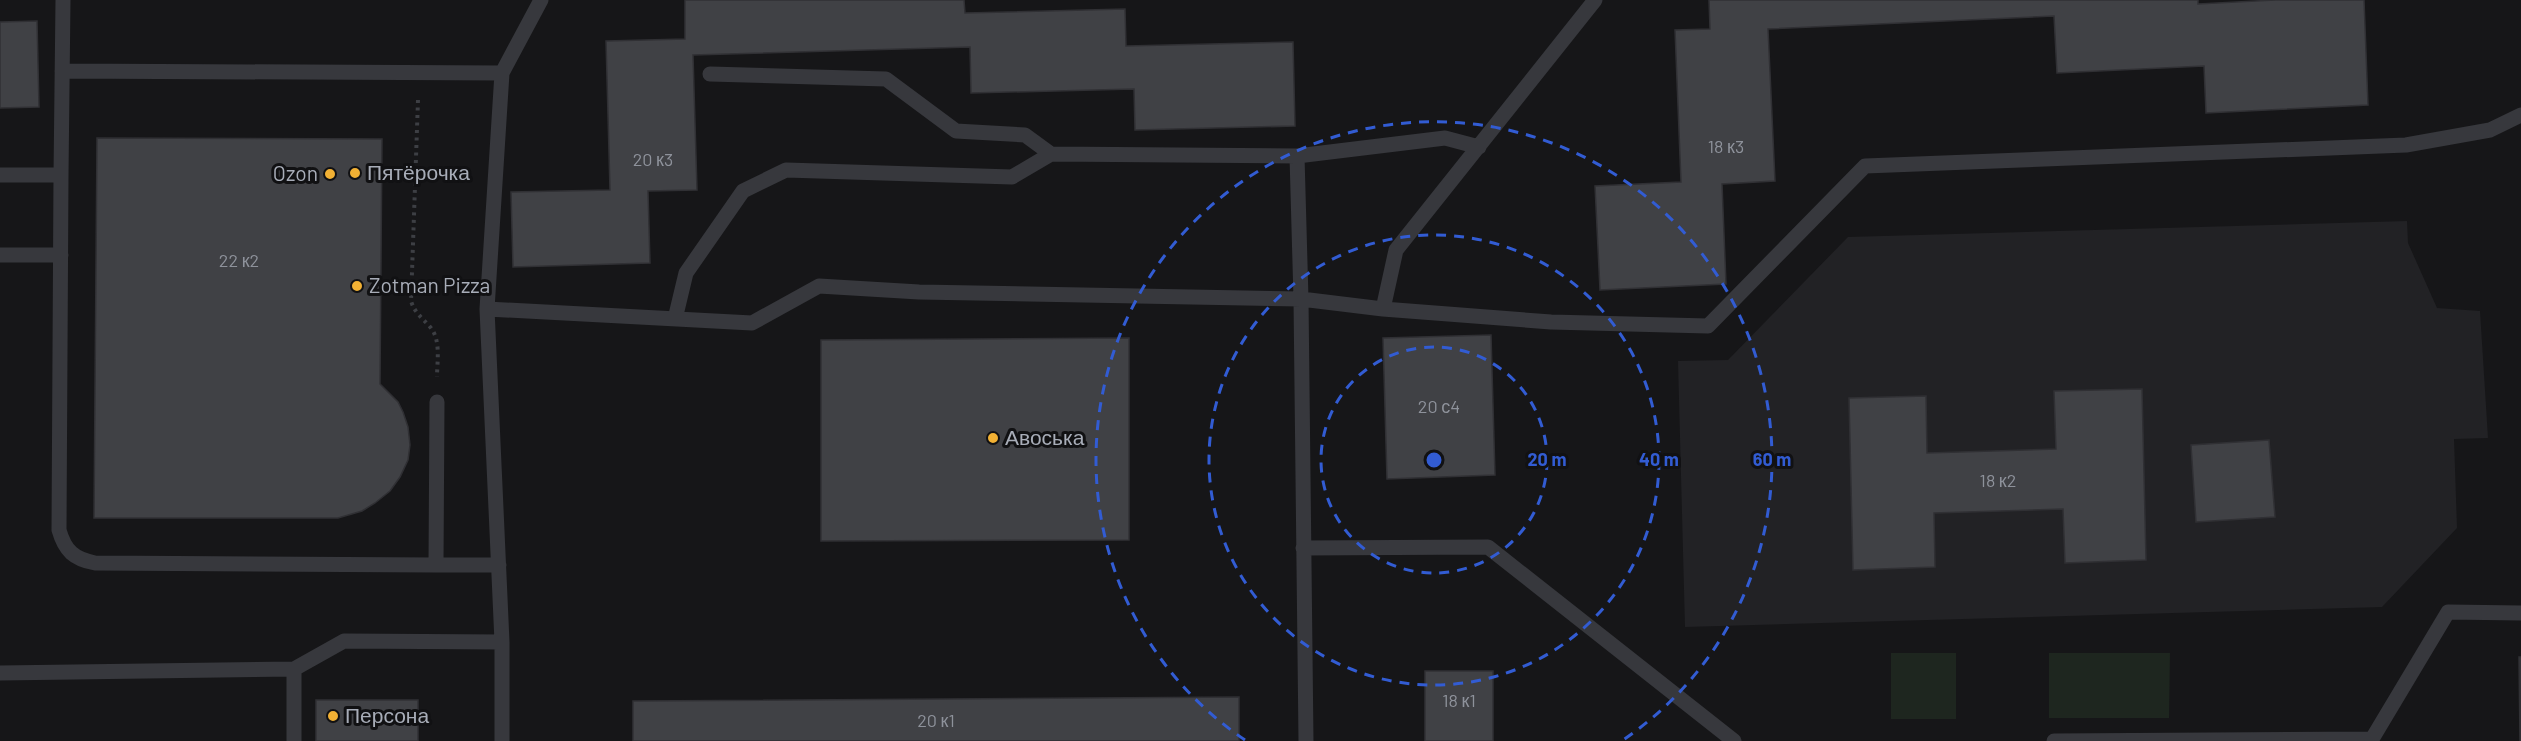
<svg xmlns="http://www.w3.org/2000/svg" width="2521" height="741" viewBox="0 0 2521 741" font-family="Barlow,sans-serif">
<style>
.built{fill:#222225}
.green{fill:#1e261f}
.building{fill:#404145;stroke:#303034;stroke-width:1.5}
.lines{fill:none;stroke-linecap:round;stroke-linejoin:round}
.path{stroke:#3d3f44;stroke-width:4;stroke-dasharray:3 4.5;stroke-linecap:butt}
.lane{stroke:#37383d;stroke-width:15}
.ring{fill:none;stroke:#325cd3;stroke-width:3;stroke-dasharray:10 8}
.poi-dot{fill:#f2b134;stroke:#111113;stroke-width:2}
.labels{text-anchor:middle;stroke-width:6;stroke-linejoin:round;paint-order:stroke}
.number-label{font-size:18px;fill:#8e929b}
.poi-label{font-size:21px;fill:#a8adb8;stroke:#111113;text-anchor:start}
.centre{fill:#325cd3;stroke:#111113;stroke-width:3}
.ring-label{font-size:18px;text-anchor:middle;font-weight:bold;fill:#325cd3;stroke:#111113;stroke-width:6;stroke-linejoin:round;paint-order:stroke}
</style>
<rect width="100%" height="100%" fill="#161618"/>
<path class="built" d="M2407,221L2408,243L2437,308L2480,311L2488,438L2454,439L2457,528L2382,607L1685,627L1678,361L1728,360L1848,237Z"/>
<path class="green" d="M1891,653H1956V719H1891Z
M2049,653H2170L2169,718H2049Z"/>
<path class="building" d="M685,0H964L965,13L1125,9L1126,46L1293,42L1295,126L1135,130L1134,89L971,93L970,47L693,55L697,190L648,191L650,263L513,267L511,192L610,190L606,41L685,39Z
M1709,0H2198V4L2275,0H2364L2368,105L2206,113L2204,66L2057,73L2054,16L1768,29L1775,181L1722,184L1726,284L1600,290L1595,186L1681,182L1675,30L1710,29Z
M37,21L39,107L0,108V22Z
M97,138L382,139L380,384L398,402L403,412L408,427L410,445L408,460L400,477L390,491L375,503L362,511L338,518H94Z
M1491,335L1495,475L1387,479L1383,338Z
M1129,338V540L821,541V340Z
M2142,389L2146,560L2065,563L2063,509L1934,513L1935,567L1853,570L1849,398L1926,396L1927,453L2056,449L2054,391Z
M2269,440L2275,517L2196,522L2191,445Z
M2519,657H2521V741H2520Z
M1425,671H1493V741H1425Z
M1239,697V741H633V701Z
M316,700H418V741H316Z"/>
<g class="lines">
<path class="path" d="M418,100L411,301C415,314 423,318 431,328C441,341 437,362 437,377"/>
<path class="lane" d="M62,71L502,73
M710,74L886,79L956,131L1025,135L1051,154L1297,156L1301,299L1306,741
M1297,156L1445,138L1479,147
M0,175H61L63,0
M61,175L59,530C65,551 74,559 95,563L436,565L437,402
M0,255H61
M487,309L752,323L819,286L919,292L1301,299L1383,309L1551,322L1708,326L1865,166L2406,145L2490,130L2521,115
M1383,309L1396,250L1595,0
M675,319L686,273L743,191L786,170L1012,177L1051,154
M1303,548L1488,547L1734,741
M436,565H499
M0,673L294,669
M294,741V669L344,641L502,642
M502,741V642L487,309L502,73L541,0
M2054,741L2372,739L2448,612L2521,613"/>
</g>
<g class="ring">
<circle cx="1434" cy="460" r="113"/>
<circle cx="1434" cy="460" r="225"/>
<path d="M1245 740A338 338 0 1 1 1623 740"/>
</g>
<g class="poi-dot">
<circle cx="355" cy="173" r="6"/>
<circle cx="330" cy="174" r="6"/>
<circle cx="357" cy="286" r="6"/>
<circle cx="993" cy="438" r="6"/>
<circle cx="333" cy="716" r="6"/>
</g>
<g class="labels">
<g class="number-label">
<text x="1726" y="153">18 к3</text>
<text x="653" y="166">20 к3</text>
<text x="239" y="267">22 к2</text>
<text x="1439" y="413">20 с4</text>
<text x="1998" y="487">18 к2</text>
<text x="1459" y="707">18 к1</text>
<text x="936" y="727">20 к1</text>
</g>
<g class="poi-label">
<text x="367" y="180">Пятёрочка</text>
<text x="318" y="181" text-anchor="end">Ozon</text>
<text x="369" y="293">Zotman Pizza</text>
<text x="1005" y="445">Авоська</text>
<text x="345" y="723">Персона</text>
</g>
</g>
<circle cx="1434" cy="460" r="9" class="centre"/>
<g class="ring-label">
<text x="1547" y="466">20 m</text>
<text x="1659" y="466">40 m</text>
<text x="1772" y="466">60 m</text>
</g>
</svg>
